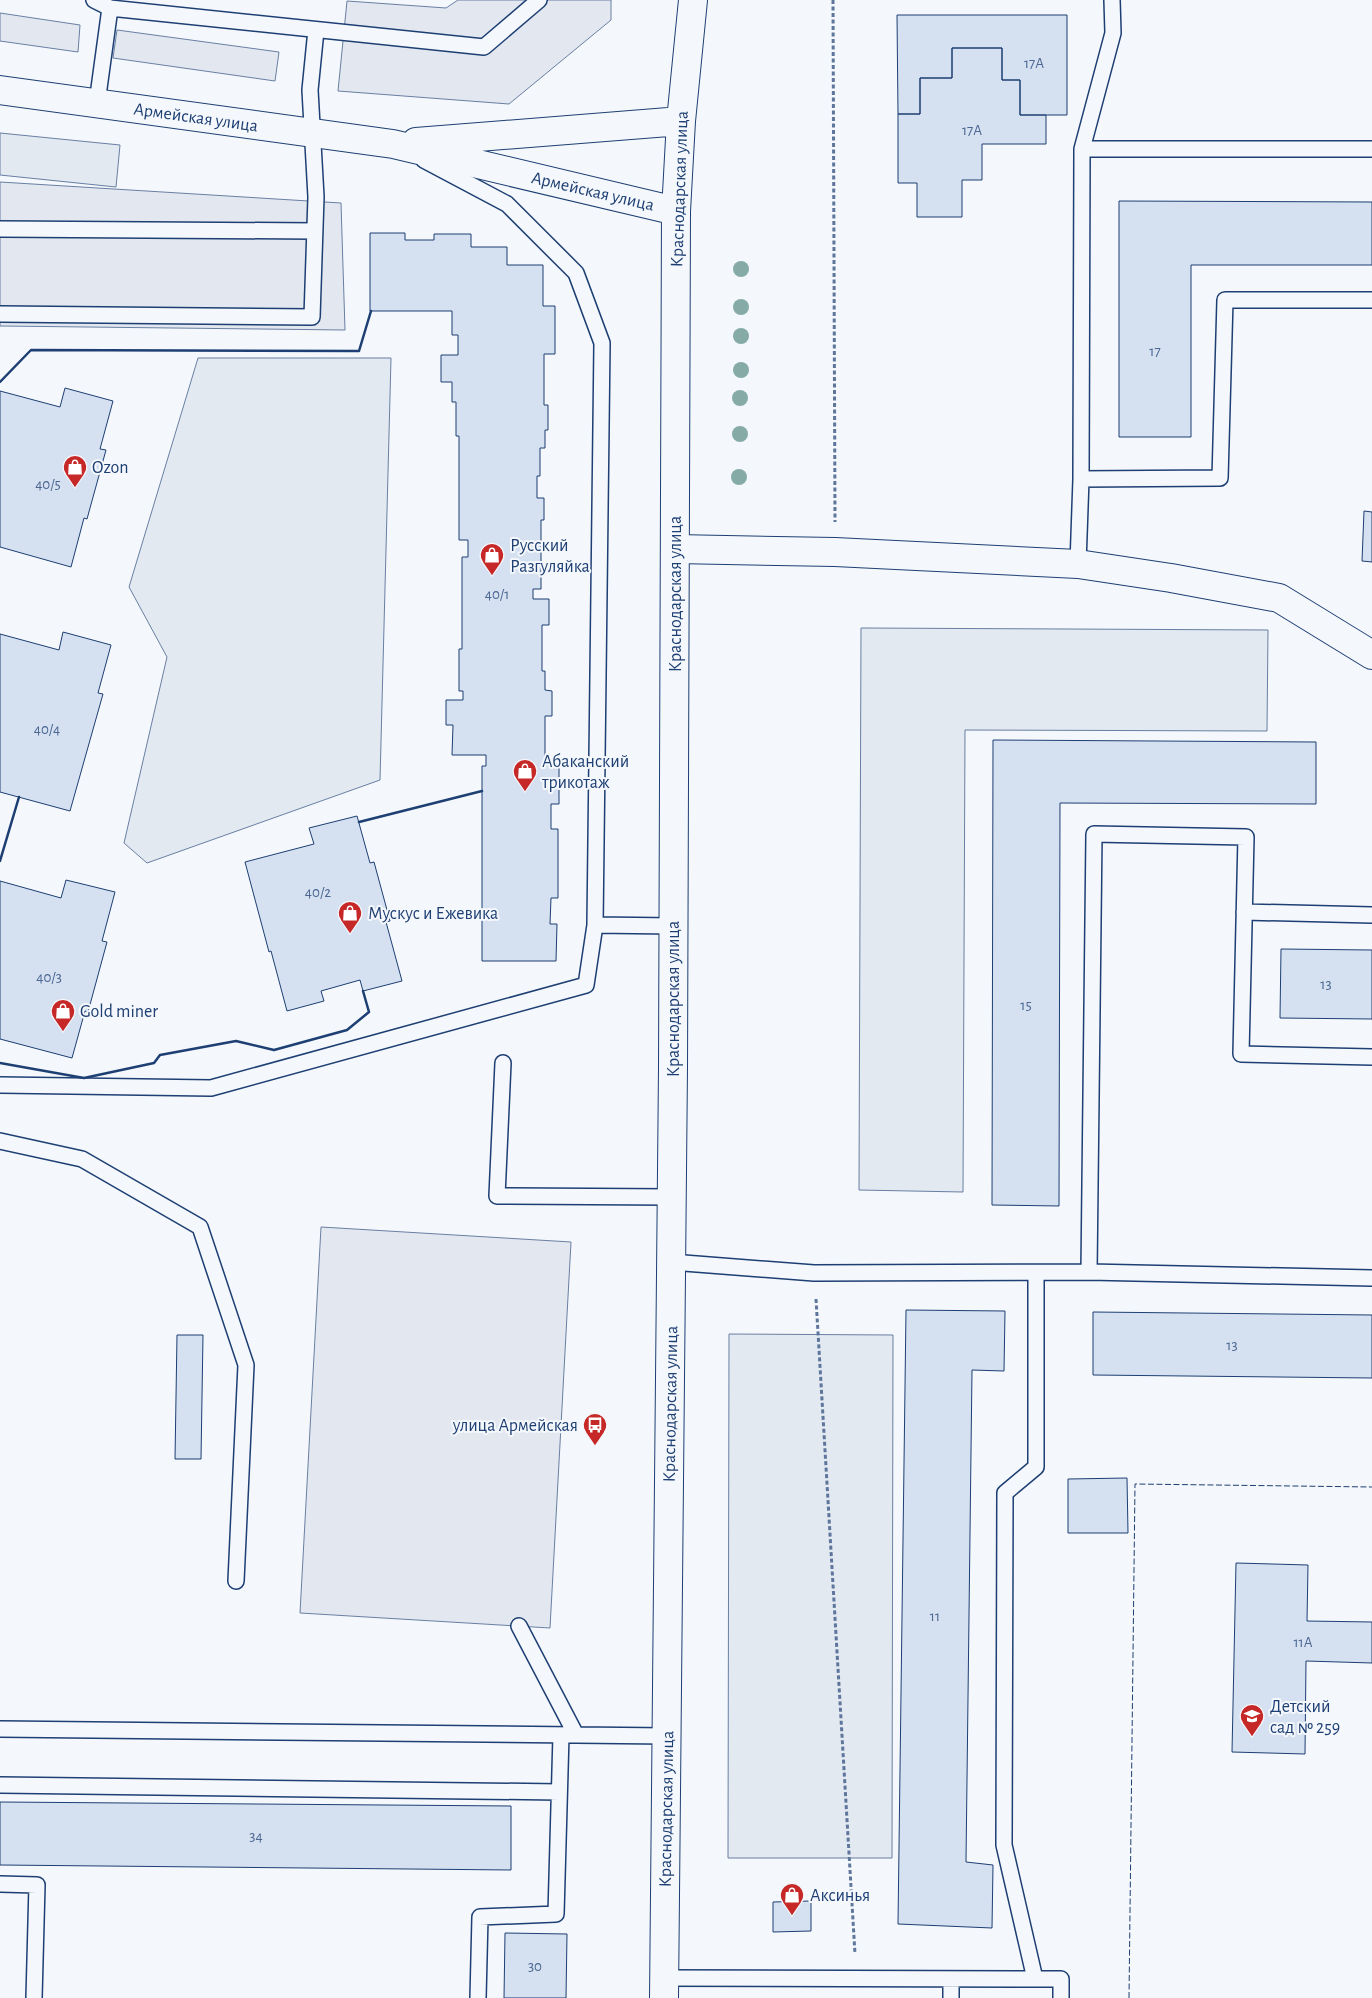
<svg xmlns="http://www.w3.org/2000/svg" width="1372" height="1998" viewBox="0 0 1372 1998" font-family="'Alegreya Sans',sans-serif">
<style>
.green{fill:#e3e9f0;stroke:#687fa3}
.parking{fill:#e3e8f0;stroke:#687fa3}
.building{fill:#d5e0f0;stroke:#1d3f73}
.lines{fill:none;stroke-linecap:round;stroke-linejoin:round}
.lane-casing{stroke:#1d3f73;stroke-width:18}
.street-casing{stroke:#1d3f73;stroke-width:30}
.secondary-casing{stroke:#1d3f73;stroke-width:30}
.path{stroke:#5e769c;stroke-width:3;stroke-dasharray:4 2.5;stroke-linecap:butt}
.lane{stroke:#f4f7fb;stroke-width:15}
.street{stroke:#f4f7fb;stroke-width:28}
.secondary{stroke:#f4f7fb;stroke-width:28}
.fence{stroke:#1d3f73;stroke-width:1;stroke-dasharray:6 2.5;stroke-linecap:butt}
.wall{stroke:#1d3f73;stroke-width:2.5}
.tree{fill:#86aba6}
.labels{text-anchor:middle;stroke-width:4;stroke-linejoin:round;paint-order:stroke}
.number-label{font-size:15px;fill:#4b6792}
.street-label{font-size:18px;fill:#1d3f73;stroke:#f4f7fb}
.poi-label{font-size:18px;fill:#1d3f73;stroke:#f4f7fb;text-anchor:start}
</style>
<rect width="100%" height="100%" fill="#f4f7fb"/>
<path class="green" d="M0,133L120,145L116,187L0,175Z
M198,358H391L380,780L147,863L124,843L167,657L129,587Z
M861,628L1268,630L1267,731L965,730L963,1192L859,1190Z
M729,1334L893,1335L892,1858H728Z"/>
<path class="parking" d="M458,0H611V20L509,104L338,91L347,1L446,8Z
M0,13L80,25L78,52L0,41Z
M117,30L279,52L275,81L113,58Z
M0,182L341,203L345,330L0,326Z
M321,1227L571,1242L550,1628L300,1613Z"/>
<path class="building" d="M897,15H1067V115H1020V80H1002V48H952V78H920V114H898Z
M952,48H1002V80H1020V115H1046V144H982V180H962V217H917V183H898V114H920V78H952Z
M1119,201L1372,202V265H1191V437H1119Z
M370,233H405V240H434V234H471V247H507V265H543V306H555V354H544V405H548V430H545V448H540V476H537V498H544V520H541V589H533V599H549V625H542V671H545V690L552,691V716H545V764H559V804H551V829H558V898H551L550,924H557L556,961H482V766H486V755H452L453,725H446V700H463V691H459V649H462V557H468V540H459V436H456V402H452V382H441V355H458V335H452V311H370Z
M65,388L113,401L100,449L106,450L87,519L84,518L71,567L0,547V391L60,407Z
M1364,511L1372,512V562L1362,561Z
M63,632L111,645L98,693L103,694L70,811L0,792V634L59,650Z
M993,740L1316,742V804L1060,803L1059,1206L992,1205Z
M357,816L370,863L374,862L390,921L386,922L402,981L363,991L360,980L321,991L324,1001L287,1011L271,951L269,952L245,862L314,844L309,828Z
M66,880L115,892L102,941L107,942L88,1012L85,1011L72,1058L0,1039V881L61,898Z
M1281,949L1372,950V1019L1280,1018Z
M906,1310L1005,1311L1004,1371L972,1370L966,1862L993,1865L992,1928L898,1924Z
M1093,1312L1372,1315V1378L1093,1375Z
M177,1335H203L201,1459H175Z
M1127,1478L1128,1533H1068V1479Z
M1236,1563L1308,1565L1307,1621L1372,1622V1663L1306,1661L1305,1754L1232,1752Z
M0,1802L511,1806V1870L0,1865Z
M811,1901V1931L773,1932V1902Z
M505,1933L567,1934L566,1998H504Z"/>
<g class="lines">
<g class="lane-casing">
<path id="lane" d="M94,0L110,8L97,103
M110,8L484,47L539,0
M1082,149H1372
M0,229L314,231
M0,314L312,317L316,197L310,90L316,30
M1081,479L1220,478L1225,300H1372
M1078,564L1081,479L1082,149L1113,33L1112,0
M1244,912L1372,915
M595,925L674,926
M503,1063L497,1196L672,1197
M0,1085L211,1088L586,985L595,925L602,343L576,273L507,204L424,160
M0,1141L82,1159L200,1227L246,1365L236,1581
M671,1262L814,1273L1089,1272L1372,1278
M1089,1272L1094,834L1246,837L1241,1054L1372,1057
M519,1626L576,1735
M0,1729L667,1736
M0,1785L559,1792
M0,1884L37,1885L34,1998
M664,1978L1061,1979V1998
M1035,1979L1004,1845L1005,1493L1036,1467V1273
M478,1998L480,1917L556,1914L561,1735
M951,1998V1980"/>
</g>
<g class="street-casing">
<path id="street" d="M675,549L835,552L1078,564L1171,578L1279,598L1372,655"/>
</g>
<g class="secondary-casing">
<path id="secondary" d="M0,90L393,144L676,211
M416,142L681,121
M664,1998L673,1068L676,211L681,121L693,0"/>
</g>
<path class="path" d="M833,0L835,522
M816,1299L855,1954"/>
<use href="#lane" class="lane"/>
<use href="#street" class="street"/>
<use href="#secondary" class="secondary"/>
<path class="fence" d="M1129,1998L1135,1484L1372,1487"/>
<path class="wall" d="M0,382L31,350L359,351L371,311
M359,822L482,791
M0,861L19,797
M0,1063L84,1078L154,1063L160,1055L236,1041L274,1050L347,1030L369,1012L363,991"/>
</g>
<g class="tree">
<circle cx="741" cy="269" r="8"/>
<circle cx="741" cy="307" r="8"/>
<circle cx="741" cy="336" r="8"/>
<circle cx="741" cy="370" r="8"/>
<circle cx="740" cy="398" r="8"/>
<circle cx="740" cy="434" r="8"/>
<circle cx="739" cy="477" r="8"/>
</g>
<defs>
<g id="shop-pin" transform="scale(1.25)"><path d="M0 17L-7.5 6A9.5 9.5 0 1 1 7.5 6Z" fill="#c62828" stroke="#f4f7fb"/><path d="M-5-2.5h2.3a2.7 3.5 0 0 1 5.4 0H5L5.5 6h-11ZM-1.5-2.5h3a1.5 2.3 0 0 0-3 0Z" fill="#fff"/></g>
<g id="bus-pin" transform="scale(1.25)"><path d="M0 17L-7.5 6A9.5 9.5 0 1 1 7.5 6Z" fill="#c62828" stroke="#f4f7fb"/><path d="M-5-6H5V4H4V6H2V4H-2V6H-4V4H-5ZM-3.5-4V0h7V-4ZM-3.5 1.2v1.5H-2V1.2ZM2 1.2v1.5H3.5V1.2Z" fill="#fff"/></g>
<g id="school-pin" transform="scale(1.25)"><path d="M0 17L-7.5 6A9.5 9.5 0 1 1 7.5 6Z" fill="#c62828" stroke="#f4f7fb"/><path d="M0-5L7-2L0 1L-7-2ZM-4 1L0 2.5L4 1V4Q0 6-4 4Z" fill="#fff"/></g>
</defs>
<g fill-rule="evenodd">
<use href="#shop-pin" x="75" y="467"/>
<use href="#shop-pin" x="492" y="555"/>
<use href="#shop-pin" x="525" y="771"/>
<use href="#shop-pin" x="350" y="913"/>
<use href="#shop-pin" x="63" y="1011"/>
<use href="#bus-pin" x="595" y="1425"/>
<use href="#school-pin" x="1252" y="1716"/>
<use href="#shop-pin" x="792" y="1895"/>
</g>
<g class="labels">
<g class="number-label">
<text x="1034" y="68">17А</text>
<text x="972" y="135">17А</text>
<text x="1155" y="356">17</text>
<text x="48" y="489">40/5</text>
<text x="497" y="599">40/1</text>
<text x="47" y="734">40/4</text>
<text x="318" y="897">40/2</text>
<text x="49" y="982">40/3</text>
<text x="1326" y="989">13</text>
<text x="1026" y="1010">15</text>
<text x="1232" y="1350">13</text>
<text x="935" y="1621">11</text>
<text x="1303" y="1647">11А</text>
<text x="256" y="1841">34</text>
<text x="535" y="1971">30</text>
</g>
<g class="street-label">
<text transform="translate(196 117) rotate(8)" y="6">Армейская улица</text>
<text transform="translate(679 189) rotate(-88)" y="6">Краснодарская улица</text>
<text transform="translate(593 191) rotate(13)" y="6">Армейская улица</text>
<text transform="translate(675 594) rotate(-90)" y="6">Краснодарская улица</text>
<text transform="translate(673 999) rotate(-90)" y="6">Краснодарская улица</text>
<text transform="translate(670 1404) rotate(-89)" y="6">Краснодарская улица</text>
<text transform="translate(666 1809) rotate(-89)" y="6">Краснодарская улица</text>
</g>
<g class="poi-label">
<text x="92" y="473">Ozon</text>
<text x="510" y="551">Русский<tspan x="510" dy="21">Разгуляйка</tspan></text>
<text x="542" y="767">Абаканский<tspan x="542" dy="21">трикотаж</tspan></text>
<text x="368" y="919">Мускус и Ежевика</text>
<text x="80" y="1017">Gold miner</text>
<text x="578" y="1431" text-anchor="end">улица Армейская</text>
<text x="1270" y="1712">Детский<tspan x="1270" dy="21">сад № 259</tspan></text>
<text x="810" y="1901">Аксинья</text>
</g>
</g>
</svg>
